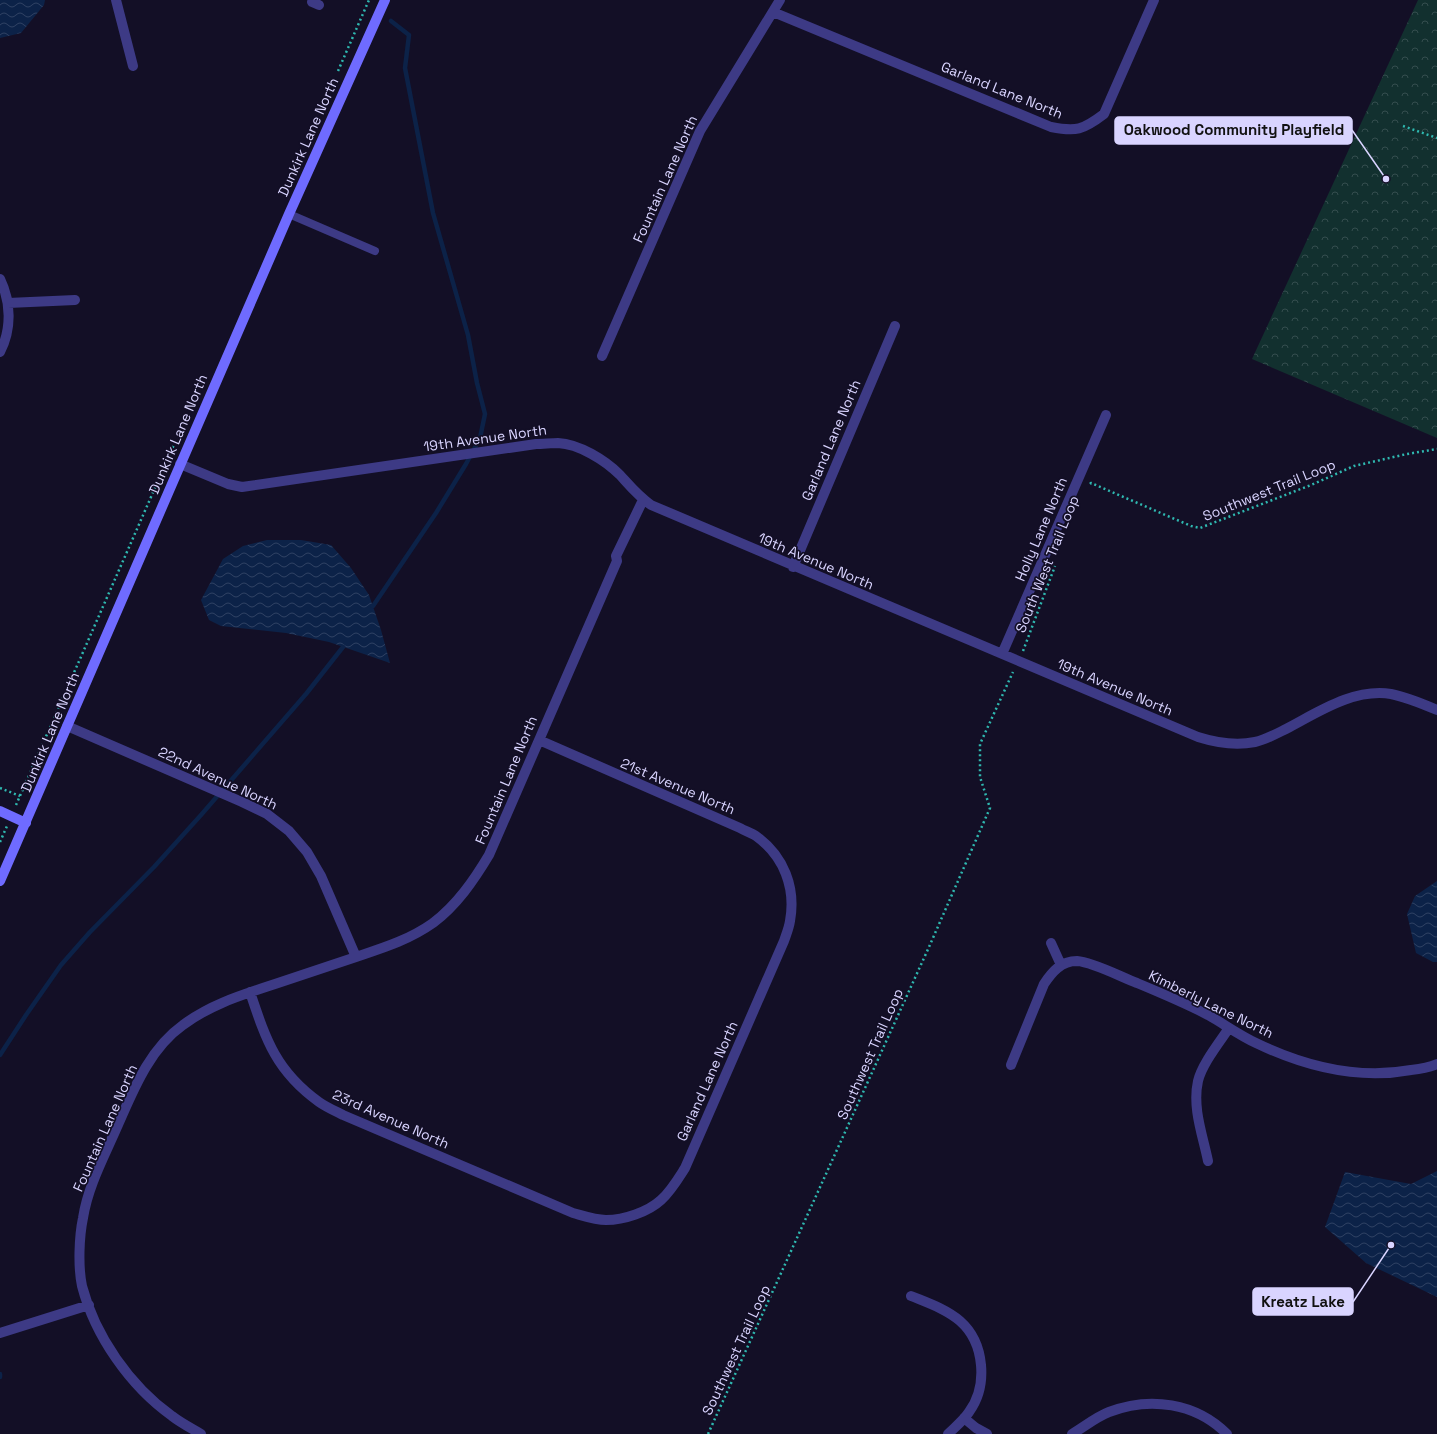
<svg xmlns="http://www.w3.org/2000/svg" width="1437" height="1434" viewBox="0 0 1437 1434" font-family="'Space Grotesk',sans-serif">
<style>
.park{fill:url(#park-crowns)}
.water{fill:url(#water-waves)}
.lines{fill:none;stroke-linecap:round;stroke-linejoin:round}
.stream{stroke:#0c2248;stroke-width:4.5}
.path{stroke:#2fb8b0;stroke-width:2.5;stroke-dasharray:2 3;stroke-linecap:butt}
.lane{stroke:#3d3a85;stroke-width:8}
.street{stroke:#3d3a85;stroke-width:10}
.secondary{stroke:#6f6bff;stroke-width:10}
.labels{text-anchor:middle;stroke-width:3.5;stroke-linejoin:round;paint-order:stroke}
.street-label{font-size:14px;fill:#d9d4ff;stroke:#130f26}
.leader{fill:none;stroke:#d9d4ff;stroke-width:1.5}
.callout-dot{fill:#d9d4ff;stroke:#130f26;stroke-width:1.5}
.callout{fill:#d9d4ff;stroke:#d9d4ff;stroke-width:1.5}
.callout-label{font-size:15px;text-anchor:middle;font-weight:bold;fill:#111}
</style>
<defs>
<pattern id="park-crowns" width="20" height="18" patternUnits="userSpaceOnUse"><rect width="20" height="18" fill="#12302f"/><path d="M2 6a3 3 0 1 1 6 0M12 15a3 3 0 1 1 6 0" fill="none" stroke="#344d4e"/></pattern>
<pattern id="water-waves" width="16" height="10" patternUnits="userSpaceOnUse"><rect width="16" height="10" fill="#0c2248"/><path d="M0 5q4-4 8 0t8 0" fill="none" stroke="#2f4163"/></pattern>
</defs>
<rect width="100%" height="100%" fill="#130f26"/>
<path class="park" d="M1418,0H1437V438L1252,359Z"/>
<path class="water" d="M0,0H45L44,5L21,33L0,38Z
M267,540H301L331,545L351,568L369,595L381,630L390,663L329,642L286,633L221,626L209,620L201,600L223,559L243,546Z
M1437,881V962H1433L1416,953L1407,914L1415,896Z
M1437,1171V1297L1366,1263L1325,1227L1345,1172L1411,1184Z"/>
<g class="lines">
<path class="stream" d="M373,606L436,513L466,464L480,438L485,414L477,383L468,335L433,213L405,68L409,35L391,21
M0,1055L26,1015L61,965L90,932L154,867L201,815L306,694L343,647
M0,1374V1377"/>
<path class="path" d="M338,71L369,0
M1403,126L1437,138
M1090,484L1091,483L1191,526L1200,528L1311,485L1354,466L1407,454L1437,449
M1023,651L1055,566
M0,788L20,796
M16,805L176,440
M0,842L7,826
M708,1434L929,947L990,808L980,777V744L1013,672"/>
<path class="lane" d="M289,214L375,251"/>
<path class="street" d="M116,0L133,66
M313,0L312,2L319,5
M773,12L1051,127C1076,132 1083,130 1104,114L1154,0
M0,279C11,302 12,329 0,352
M8,303L75,300
M602,356L700,131L780,0
M180,464L228,484L242,487L536,444C543,444 551,443 558,443C579,444 605,460 620,475C630,486 638,496 651,505L1198,737C1217,743 1235,746 1255,742C1265,740 1276,734 1286,729C1317,713 1353,688 1391,694C1406,697 1423,704 1437,710
M793,567L895,326
M1002,654L1106,415
M67,726L242,802L267,814L289,831L307,852L321,876L356,957
M1051,943L1061,965
M250,992C266,1040 276,1071 319,1102C326,1107 335,1111 343,1115L573,1213C584,1216 595,1220 606,1220C624,1220 648,1212 661,1200C671,1191 678,1179 685,1168L784,941C786,935 789,928 790,921C796,888 784,856 756,836C752,833 745,831 740,828L539,740
M1011,1065L1044,984C1052,972 1061,961 1077,961C1093,962 1121,977 1137,983C1161,993 1185,1003 1208,1015C1224,1024 1239,1035 1256,1043C1304,1066 1357,1080 1411,1070C1420,1069 1428,1068 1437,1064
M1208,1161C1203,1136 1192,1108 1198,1081C1202,1064 1219,1043 1229,1028
M911,1296C928,1303 946,1309 960,1321C985,1343 988,1386 969,1412C964,1420 955,1427 948,1434
M0,1333L89,1305
M964,1418L976,1428L987,1434
M201,1434C191,1428 181,1423 172,1416C130,1386 95,1336 82,1286C78,1267 79,1237 83,1218C88,1186 104,1157 117,1127C133,1091 149,1049 183,1025C211,1004 242,995 275,984C302,975 329,966 356,957C383,948 409,940 433,923C457,905 474,880 489,855L617,561L616,556L643,500
M1072,1434C1084,1427 1096,1417 1109,1412C1150,1396 1196,1403 1227,1434"/>
<path class="secondary" d="M0,811L26,823
M0,881L289,214L385,0"/>
</g>
<g class="labels">
<g class="street-label">
<text transform="translate(1002 90) rotate(22)" y="5">Garland Lane North</text>
<text transform="translate(308 137) rotate(-66)" y="5">Dunkirk Lane North</text>
<text transform="translate(665 179) rotate(-66)" y="5">Fountain Lane North</text>
<text transform="translate(178 434) rotate(-67)" y="5">Dunkirk Lane North</text>
<text transform="translate(485 438) rotate(-8)" y="5">19th Avenue North</text>
<text transform="translate(831 440) rotate(-67)" y="5">Garland Lane North</text>
<text transform="translate(1269 490) rotate(-22)" y="5">Southwest Trail Loop</text>
<text transform="translate(1041 529) rotate(-67)" y="5">Holly Lane North</text>
<text transform="translate(816 561) rotate(23)" y="5">19th Avenue North</text>
<text transform="translate(1047 564) rotate(-68)" y="5">South West Trail Loop</text>
<text transform="translate(1115 687) rotate(23)" y="5">19th Avenue North</text>
<text transform="translate(50 732) rotate(-67)" y="5">Dunkirk Lane North</text>
<text transform="translate(218 778) rotate(25)" y="5">22nd Avenue North</text>
<text transform="translate(506 780) rotate(-67)" y="5">Fountain Lane North</text>
<text transform="translate(678 786) rotate(23)" y="5">21st Avenue North</text>
<text transform="translate(1211 1004) rotate(26)" y="5">Kimberly Lane North</text>
<text transform="translate(870 1054) rotate(-66)" y="5">Southwest Trail Loop</text>
<text transform="translate(707 1081) rotate(-66)" y="5">Garland Lane North</text>
<text transform="translate(391 1119) rotate(24)" y="5">23rd Avenue North</text>
<text transform="translate(105 1128) rotate(-66)" y="5">Fountain Lane North</text>
<text transform="translate(736 1350) rotate(-65)" y="5">Southwest Trail Loop</text>
</g>
</g>
<path class="leader" d="M1386 179L1352 130M1391 1245L1353 1302"/>
<g class="callout-dot">
<circle cx="1386" cy="179" r="4"/>
<circle cx="1391" cy="1245" r="4"/>
</g>
<g class="callout">
<rect x="1115" y="117" width="237" height="27" rx="4"/>
<rect x="1253" y="1288" width="100" height="27" rx="4"/>
</g>
<g class="callout-label">
<text x="1234" y="135">Oakwood Community Playfield</text>
<text x="1303" y="1307">Kreatz Lake</text>
</g>
</svg>
